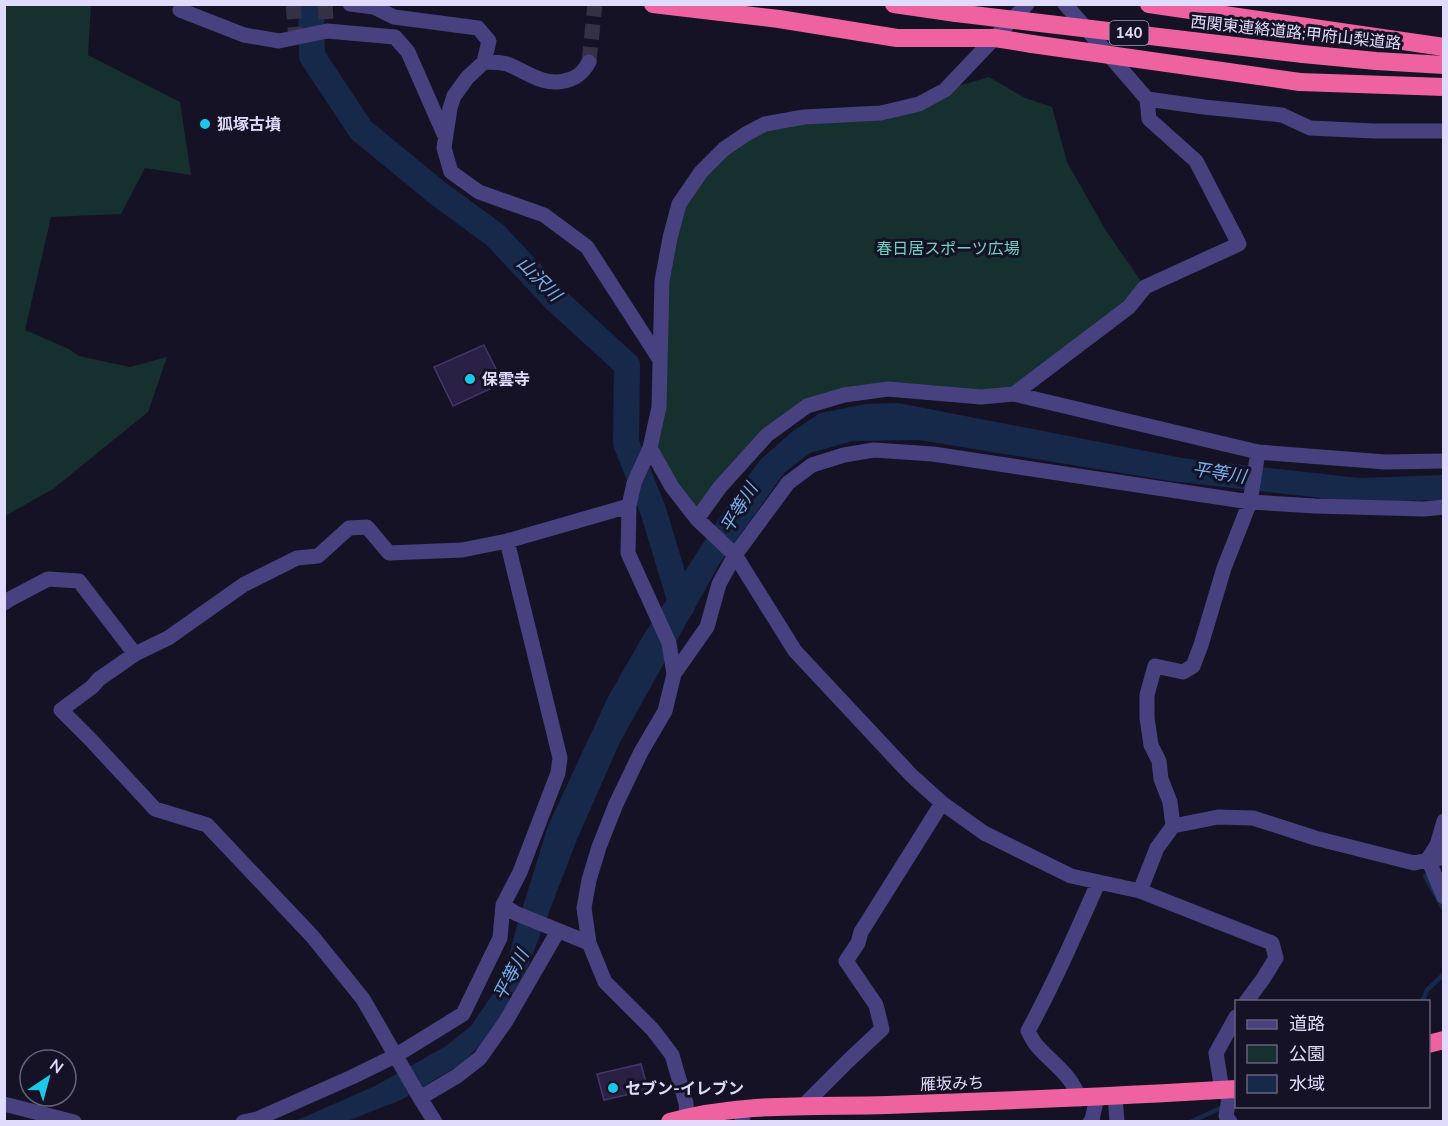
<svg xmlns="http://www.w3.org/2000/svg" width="1448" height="1126" viewBox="0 0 1448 1126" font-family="'Nunito Sans','Noto Sans JP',sans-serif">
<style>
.green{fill:#162f2f}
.water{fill:#16294b}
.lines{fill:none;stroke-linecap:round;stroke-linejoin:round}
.stream{stroke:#16294b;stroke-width:4.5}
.river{stroke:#16294b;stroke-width:26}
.building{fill:#292044;stroke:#43356e;stroke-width:1.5}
.minor-tunnel{stroke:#343045;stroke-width:15;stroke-dasharray:15 8;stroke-linecap:butt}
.minor{stroke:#47427f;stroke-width:15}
.highway{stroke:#ee629f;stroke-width:18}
.highway-bridge{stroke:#ee629f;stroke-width:18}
.poi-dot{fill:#1bc9e7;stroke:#161225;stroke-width:2}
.labels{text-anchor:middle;stroke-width:6;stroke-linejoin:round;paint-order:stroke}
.shield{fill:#161225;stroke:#a39ebb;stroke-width:1.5}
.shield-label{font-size:15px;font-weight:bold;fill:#e0dafb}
.street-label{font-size:16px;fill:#e0dafb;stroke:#161225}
.poi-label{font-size:16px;font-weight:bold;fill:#e0dafb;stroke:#161225;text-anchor:start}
.park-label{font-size:16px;fill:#6dd4bf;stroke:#161225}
.water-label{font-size:18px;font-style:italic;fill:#73b1f0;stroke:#161225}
</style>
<rect width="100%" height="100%" fill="#161225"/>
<path class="green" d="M5,4L91,5L88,55L180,102L191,175L145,168L121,214L51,217L25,330L69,349L79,356L130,367L167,357L148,412L53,489L5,516Z
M989,77L1025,98L1052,107L1067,162L1105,229L1145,287L1014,394L844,395L767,436L697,519L650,448L670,237L701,172L765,124L881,113L945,90Z"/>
<path class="water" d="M898,403L1182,458L1359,478L1443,475V500L1358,502L1170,481L919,440L853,441L810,453L784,473L720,563L620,742L578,837L518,992L489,1036L461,1064L401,1100L347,1121L293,1122L375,1086L446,1046L471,1026L503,979L516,929L548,826L608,697L643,636L733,497L760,460L793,431L820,413L866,404Z"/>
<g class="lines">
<path class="stream" d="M1425,876L1444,910
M1422,1002L1427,990L1444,974
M1190,1122L1223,1107"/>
<path class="river" d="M311,4L312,56L361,130L439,194L495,235L556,300L627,365L626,443L653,510L682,606"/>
</g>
<path class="building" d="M484,345L503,383L453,406L434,367Z
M641,1064L648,1090L604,1100L597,1074Z"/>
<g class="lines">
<path class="minor-tunnel" d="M293,4L296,38
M325,4L327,31
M589,62L595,4"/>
<path class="minor" d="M350,4L374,7L394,17L478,28L489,41L484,62
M180,10L244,35L279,41L327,31L395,37L408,52L444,134
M589,62C583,73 576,79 564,81C542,86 526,71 507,64C500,62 491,62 484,62L467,78L454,96L450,108L444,148L451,172L479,192L544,215L587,247L660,360
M1147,99L1204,107L1282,115L1310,128L1374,131H1444
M1014,394L1258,452L1385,462L1444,461
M650,448L672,487L697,519L735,555L795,651L911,775L942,803L984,833L1071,876L1140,891L1272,943L1276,958L1263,979L1246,1002
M697,519L720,487L767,435L807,406L844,395L888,389L981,397L1014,394L1129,307L1145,287L1239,244L1196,161L1149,119L1147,99L1065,4
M4,603L10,599L48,579L79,581L135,654
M674,674L707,627L719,584L735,555L788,483L812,465L844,455L874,450L933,454L1250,502L1315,506L1424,509L1444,507
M1173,826L1170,802L1161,779L1159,761L1151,745L1147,718V695L1155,666L1183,672L1193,666L1201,645L1224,568L1250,502L1258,452
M1428,859L1437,845L1444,821
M1428,859L1444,897
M1140,891L1157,848L1173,826L1218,817L1253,818L1315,838L1414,863C1425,860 1433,861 1444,857
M503,905L515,913L589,943
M1115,1096L1117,1122
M420,1098L457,1076L480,1058L506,1021L558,931
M1079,1099C1073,1076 1053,1064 1038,1047C1034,1043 1031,1037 1028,1031C1054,983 1076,933 1098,883
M4,1104L74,1122
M804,1105L848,1061L882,1029L876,1005L846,961L858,943L861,932L942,803
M740,1110L743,1122
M687,1117L686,1103L672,1055L653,1030L605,982L589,943L584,908L589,880L599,847L616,804L641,752L665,711L674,674L669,643L628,553L629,506L634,483L650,448L659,407L662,281L670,238L679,204L701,172L724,149L746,134L765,124L804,117L881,113L919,104L945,90L1027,4
M243,1122L257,1119L352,1077L395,1056L463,1014L500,938L503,905L520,872L558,773L560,758L507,541
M435,1122L420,1098L363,999L312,936L207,825L155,809L90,739L61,710L92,687L99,679L135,654L168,638L243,585L297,558L318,556L349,528L367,527L389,553L462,550L507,541L629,506
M1090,1122L1092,1120L1097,1097
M1230,1122L1226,1116L1229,1098L1222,1090L1216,1053L1236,1017"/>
<path class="highway" d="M653,4L779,19L897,38H995L1032,44
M894,4L956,13
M1149,4L1444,47
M1303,54L1376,61L1444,65
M1300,82L1444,87
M1428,1044L1444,1040
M670,1122C739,1102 815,1107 887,1105C1003,1101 1120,1096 1236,1089"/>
<path class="highway-bridge" d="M956,13L1303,54
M1032,44L1300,82"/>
</g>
<g class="poi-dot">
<circle cx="205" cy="124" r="6"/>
<circle cx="470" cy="379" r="6"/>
<circle cx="613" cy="1088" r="6"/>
</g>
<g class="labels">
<rect class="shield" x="1109.5" y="21" width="39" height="24" rx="4.5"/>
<g class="shield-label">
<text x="1129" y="38">140</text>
</g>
<g class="street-label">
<text transform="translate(1296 32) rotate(6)" y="6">西関東連絡道路;甲府山梨道路</text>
<text transform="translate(952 1083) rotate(-2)" y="6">雁坂みち</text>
</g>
<g class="poi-label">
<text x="217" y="130">狐塚古墳</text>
<text x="482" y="385">保雲寺</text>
<text x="625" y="1094">セブン-イレブン</text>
</g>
<g class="park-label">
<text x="948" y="254">春日居スポーツ広場</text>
</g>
<g class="water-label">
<text transform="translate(539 279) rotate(45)" y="6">山沢川</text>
<text transform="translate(1219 473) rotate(9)" y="6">平等川</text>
<text transform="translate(739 508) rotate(-59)" y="6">平等川</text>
<text transform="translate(511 975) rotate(-62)" y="6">平等川</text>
</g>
</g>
<rect width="1448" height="1126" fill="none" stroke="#e0dafb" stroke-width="12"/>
<rect x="1235" y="1000" width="195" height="108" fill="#161225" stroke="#67627b" stroke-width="1.5"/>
<rect x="1247" y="1020" width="30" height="9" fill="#47427f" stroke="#67627b" stroke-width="1.5"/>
<text x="1289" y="1030" font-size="18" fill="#e0dafb">道路</text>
<rect x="1247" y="1045" width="30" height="18" fill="#162f2f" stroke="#67627b" stroke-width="1.5"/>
<text x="1289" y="1060" font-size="18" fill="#e0dafb">公園</text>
<rect x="1247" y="1075" width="30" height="18" fill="#16294b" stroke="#67627b" stroke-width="1.5"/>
<text x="1289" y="1090" font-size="18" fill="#e0dafb">水域</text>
<g transform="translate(48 1078) rotate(36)"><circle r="28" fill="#161225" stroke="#67627b" stroke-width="1.5"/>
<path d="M0-4.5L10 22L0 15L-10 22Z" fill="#1bc9e7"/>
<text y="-9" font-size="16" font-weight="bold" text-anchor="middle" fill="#e0dafb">N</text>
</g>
</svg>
